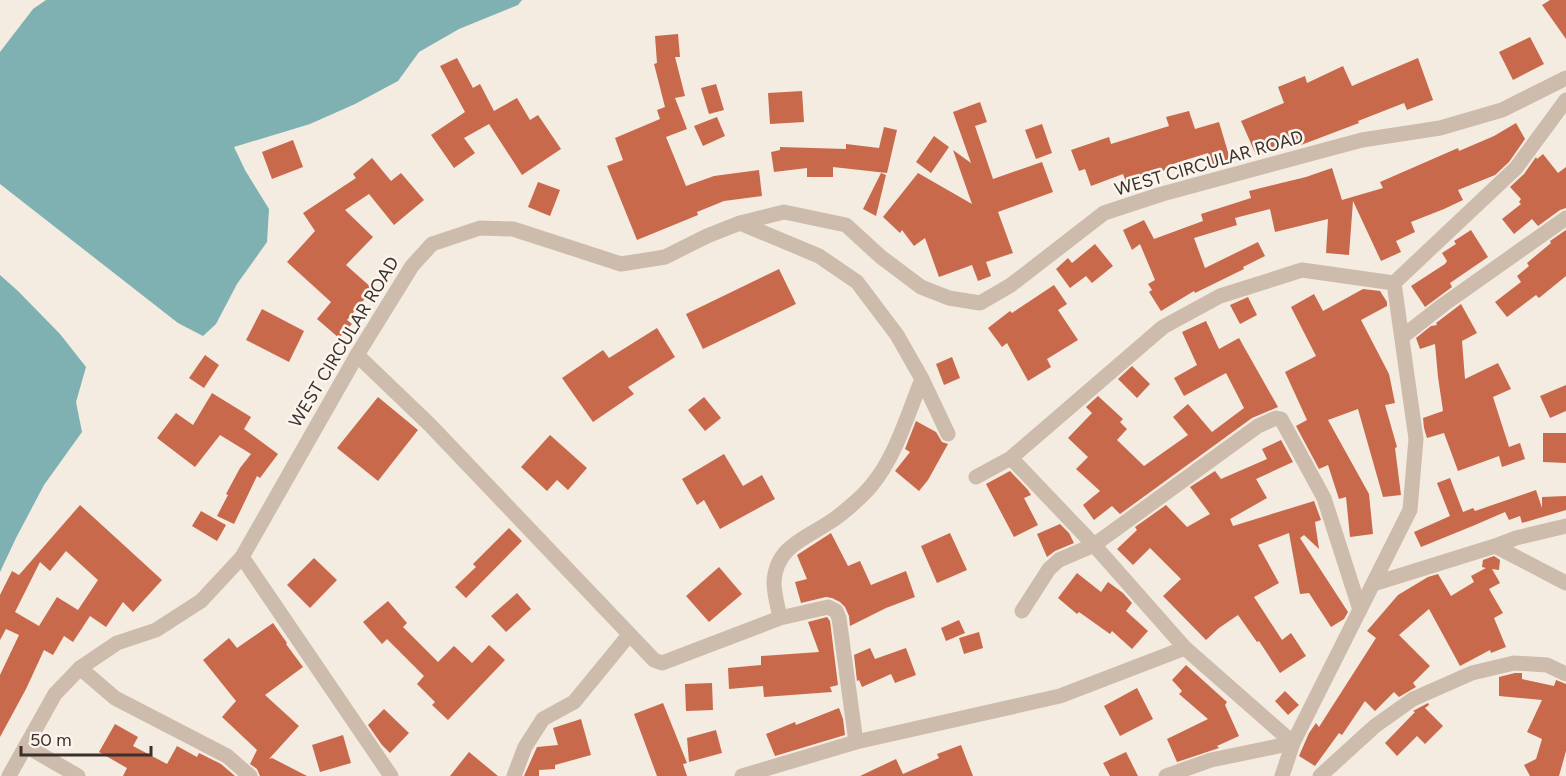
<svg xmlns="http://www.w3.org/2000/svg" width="1566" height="776" viewBox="0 0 1566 776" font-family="Figtree,sans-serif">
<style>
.water{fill:#7fb0b2}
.building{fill:#c8694b;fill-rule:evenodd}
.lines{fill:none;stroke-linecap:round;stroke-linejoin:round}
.minor{stroke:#cdbbac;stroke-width:15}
.tertiary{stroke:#cdbbac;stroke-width:15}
.labels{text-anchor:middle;stroke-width:5;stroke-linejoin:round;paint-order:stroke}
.street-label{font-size:18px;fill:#3b302b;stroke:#fbf5ee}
</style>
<rect width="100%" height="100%" fill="#f4ebe1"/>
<path class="water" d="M46,0H522L518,5L459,29L419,52L398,81L355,104L310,124L234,147L245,170L269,209L267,242L237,284L216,324L203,336L178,323L0,184V52L33,9Z
M0,275L18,291L60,334L86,367L76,402L82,432L44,485L16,538L0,572Z"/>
<path class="building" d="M1550,0H1566V39L1542,5Z
M678,34L680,57H675L685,96L675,98L687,129L666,137L686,186L714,176L759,170L762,196L724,201L697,212L698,215L637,240L607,166L623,160L615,138L660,119L657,110L665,107L654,64L657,63L655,36Z
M1530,37L1544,64L1513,80L1499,52Z
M457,58L473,88L480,84L494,111L517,98L530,120L538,115L561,149L522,175L489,124L464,138L475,153L454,168L431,135L465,112L440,66Z
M1418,58L1433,100L1407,110L1404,103L1358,121L1359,123L1301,145L1298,139L1257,157L1241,121L1284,103L1278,87L1305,76L1307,83L1343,66L1352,86Z
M716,84L724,110L709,114L701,88Z
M802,91L804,122L770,124L768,93Z
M980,102L987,122L975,126L993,179L1042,162L1053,192L998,212L1013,253L986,262L991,276L978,281L972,265L939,277L925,238L914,246L902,230L900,233L883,217L918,173L972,204L953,150L971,163L953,112Z
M1189,111L1195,129L1219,122L1230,159L1211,165L1208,153L1173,164L1174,167L1145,177L1146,179L1128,187L1123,174L1091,186L1085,169L1079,171L1071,150L1109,137L1111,144L1169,126L1166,117Z
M717,117L725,136L703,146L694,126Z
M1516,123L1525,139L1509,162L1495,175L1458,190L1463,200L1444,209L1411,222L1415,232L1396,241L1401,252L1381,261L1353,201L1349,255L1326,253L1328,219L1275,232L1270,209L1235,218L1237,225L1194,238L1205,268L1258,242L1265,256L1243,267L1244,269L1195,293L1194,291L1161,311L1149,292L1152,290L1148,284L1155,280L1140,244L1132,250L1123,230L1144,220L1154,239L1203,221L1201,214L1251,198L1249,191L1306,177L1332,168L1342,200L1383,188L1380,182L1458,148L1459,151L1494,136Z
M1042,124L1052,153L1036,159L1025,130Z
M884,127L897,130L887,173L833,167V177H807V168L774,172L771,152L780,150V147L846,149V144L879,148Z
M934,136L949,147L931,173L916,162Z
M293,140L303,167L272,179L262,152Z
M1543,154L1558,173L1566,167V208L1560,210L1538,226L1532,219L1514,234L1502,219L1521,204L1519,202L1521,199L1510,187L1524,174L1536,157L1537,159Z
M372,158L391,181L401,173L424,200L394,225L369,194L345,210L373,237L346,265L373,289L347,320L352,324L339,338L317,319L331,302L287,262L315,231L303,213L356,178L353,174Z
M881,173L886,175L876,216L863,209Z
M538,182L560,190L550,216L528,207Z
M1471,230L1488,257L1450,283L1452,287L1425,307L1411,286L1445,264L1447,261L1442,253L1456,244L1454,241Z
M1566,230V276L1539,298L1536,295L1507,317L1495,302L1521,282L1517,276L1529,266L1527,263L1551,243L1550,241Z
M1095,244L1113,266L1092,283L1086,276L1070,288L1056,269L1068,258L1072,263Z
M779,269L796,304L703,349L686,314Z
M1054,285L1067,304L1058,310L1078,340L1047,359L1051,367L1028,381L1007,343L1002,347L988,328L1010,311L1012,313Z
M1363,289L1380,291L1387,302V306L1361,320L1389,374L1395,403L1385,405L1397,447L1395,448L1401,495L1383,497L1358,409L1328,420L1369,494L1373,534L1350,537L1346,497L1339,499L1328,465L1319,469L1296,426L1307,420L1285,372L1316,356L1291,307L1314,294L1323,311Z
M1248,297L1257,315L1240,324L1230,305Z
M1461,304L1477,333L1462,341L1465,379L1498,363L1511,389L1493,397L1509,447L1520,443L1525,459L1502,467L1499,456L1458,471L1444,433L1427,438L1424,428L1423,418L1443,411L1438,377L1435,344L1420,349L1416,338L1431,326L1437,325L1436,323Z
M262,309L304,331L289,362L246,340Z
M1206,321L1219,349L1239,338L1278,407L1252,418L1120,514L1112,506L1094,520L1083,505L1100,491L1076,469L1088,457L1068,438L1092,413L1086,407L1098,396L1123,419L1120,422L1127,429L1117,440L1144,466L1188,435L1173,417L1188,404L1212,432L1244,408L1226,373L1184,396L1174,378L1197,365L1182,332Z
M657,328L675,357L628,387L634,394L593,422L562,378L603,350L609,358Z
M205,355L219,365L204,388L189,378Z
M952,357L960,378L944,385L936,364Z
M1132,366L1150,384L1137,398L1118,379Z
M1566,385V411L1550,418L1540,396Z
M212,393L251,417L244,429L278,454L260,478L257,476L234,524L217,516L228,495L226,494L240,468L251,454L220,435L195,467L157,438L176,413L193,425Z
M378,397L418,430L378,481L337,448Z
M704,397L721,418L705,431L688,410Z
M916,421L936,432L942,442L948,444L928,480L919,491L895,471L910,452L905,449Z
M1543,433H1566V463L1543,462Z
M550,435L587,468L568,490L557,480L547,491L521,467Z
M1281,440L1293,462L1256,479L1267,498L1230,519L1233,526L1314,501L1321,520L1315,522L1319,549L1304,535L1300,538L1348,612L1344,619L1331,627L1309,593L1300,594L1289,533L1258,545L1279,583L1254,597L1282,640L1291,633L1306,656L1280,673L1259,641L1257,642L1238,615L1219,628L1206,640L1163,596L1181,579L1150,548L1133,565L1117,549L1137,530L1135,527L1166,505L1187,527L1210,514L1190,487L1215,471L1221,479L1267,459L1262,449Z
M724,454L743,486L762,475L775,499L720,529L704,500L697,505L682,479Z
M1010,471L1028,490L1031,495L1024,498L1038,525L1014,537L986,484Z
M1450,478L1463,512L1473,508L1475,511L1536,490L1542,508V497L1566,496V510L1522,523L1520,516L1509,520L1505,512L1475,525L1421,547L1414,532L1450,516L1437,483Z
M80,505L162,580L133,612L123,602L106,627L90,616L73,642L64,636L53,655L44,650L26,689L0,737V675L19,635L6,629L0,640V595L12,571L19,575ZM66,551L98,580L78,610L57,597L39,626L15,612L40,562L50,571Z
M201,511L226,525L217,541L192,526Z
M1060,524L1069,533L1074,543L1055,551L1047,557L1037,534Z
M509,528L522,541L466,598L455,587L476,567L473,564Z
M831,533L848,566L860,561L871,585L906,571L915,597L886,608L850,626L849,616L845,607L840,602L832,598L826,597L801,603L795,582L807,579L797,555Z
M950,533L967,570L937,583L921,546Z
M1494,556L1500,560L1499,570L1492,569L1500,583L1489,589L1503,613L1494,618L1506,647L1491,653L1490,650L1460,666L1429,609L1399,635L1430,666L1413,683L1416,687L1399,697L1394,692L1375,711L1365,701L1342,735L1339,733L1315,766L1299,756L1309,733L1316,723L1319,727L1376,638L1367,631L1398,595L1428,577L1438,574L1451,596L1474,582L1471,576L1486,568L1482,567L1483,560Z
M314,558L337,580L310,608L287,585Z
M719,567L742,594L709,622L686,596Z
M1077,573L1101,592L1108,582L1123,593L1132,603L1126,611L1148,631L1132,649L1112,631L1110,634L1079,612L1077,614L1058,598Z
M517,593L531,609L506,632L491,616Z
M388,601L407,623L403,627L438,662L454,646L472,663L489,645L505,660L448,720L432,705L435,702L417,684L424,676L387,639L382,644L363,622Z
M827,617L830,621L838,685L830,687L832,692L764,697L763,686L729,689L728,668L761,665V656L819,652L808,622Z
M959,620L965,633L946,641L941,628Z
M273,623L287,643L286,644L303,667L265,695L299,726L269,759L272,758L307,776H260L257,769L250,764L257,750L222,717L236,701L203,660L229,638L237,648Z
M979,632L983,648L964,654L959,638Z
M870,648L875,659L906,648L916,675L895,683L891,674L862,687L859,680L857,681L854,655Z
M1186,665L1227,702L1225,705L1239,736L1217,746L1219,748L1177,762L1167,739L1208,719L1179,694L1182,691L1172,680Z
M1515,673H1522V679L1554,686L1556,680L1566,684V751L1559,776H1530L1524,765L1536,759L1542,739L1527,732L1542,700L1499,696V677Z
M712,683L713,710L686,711L685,684Z
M1137,688L1153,719L1120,736L1104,706Z
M1285,691L1299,705L1288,715L1275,701Z
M663,703L687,763L683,764L687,776H657L634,714Z
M1428,703L1429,705L1425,708L1443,726L1425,744L1417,736L1397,756L1385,743L1415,712L1413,711Z
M839,708L843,719L845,735L775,756L766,734L795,722L796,725Z
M384,709L409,733L390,753L382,745L368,725Z
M581,719L591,755L555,765V769L539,770V776H524L537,747L558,745L553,728Z
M115,724L138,737L133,746L167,764L177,746L197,757L199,753L221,764L235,776H123L127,768L99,752Z
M716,730L722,753L689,762L687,738Z
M343,735L351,763L320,772L312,745Z
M961,745L973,776H860L896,759L903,774L939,758L937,754Z
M469,752L498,776H450Z
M1126,752L1138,776H1110L1103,763Z"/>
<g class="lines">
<path class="minor" d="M740,223L819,256L857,282L897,335L922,379L948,434
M1402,337L1443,305L1566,218
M357,355L430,425L654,660L662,663L780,618L828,607L836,611L839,618L856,742
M1011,458L1094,545L1185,648L1293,743
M976,477L1011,458L1163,327L1220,296L1302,270L1394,283
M1495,546L1516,538L1566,526
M242,557L391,776
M1373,584L1495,546L1566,583
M1022,611L1049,569L1059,560L1094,545L1258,426L1276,418L1281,419L1324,498L1360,610
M780,618C778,607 774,594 774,582C776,547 804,539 830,522C841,515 862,497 871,486C896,456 907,416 922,379
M80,668L115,698L227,756L250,776
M26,746L78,776
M514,776L525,747L543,719L574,702L629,635
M742,776L856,742L1060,696L1185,648
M1166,776L1211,760L1293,743
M1282,776L1293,743L1410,510L1416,439L1394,283L1516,168L1566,100
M1320,776L1375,726L1413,699L1472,673L1514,663L1547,665L1566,674"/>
<path class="tertiary" d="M9,776L55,694L80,668L117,643L156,630L201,601L242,557L357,355L412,266L432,244L480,228L513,229L621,264L665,257L707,236L740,223L784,212L846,225L881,257L921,287L949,298L980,303L1011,285L1104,213L1162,194L1362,140L1440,128L1502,110L1566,78"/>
</g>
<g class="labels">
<g class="street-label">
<text transform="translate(1209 163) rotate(-16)" y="6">WEST CIRCULAR ROAD</text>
<text transform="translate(344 342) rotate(-59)" y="6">WEST CIRCULAR ROAD</text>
</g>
</g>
<path d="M21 746v9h130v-9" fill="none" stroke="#3b302b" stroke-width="3"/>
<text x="30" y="746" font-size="18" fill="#3b302b" stroke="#fbf5ee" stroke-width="4.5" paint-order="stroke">50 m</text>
</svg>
